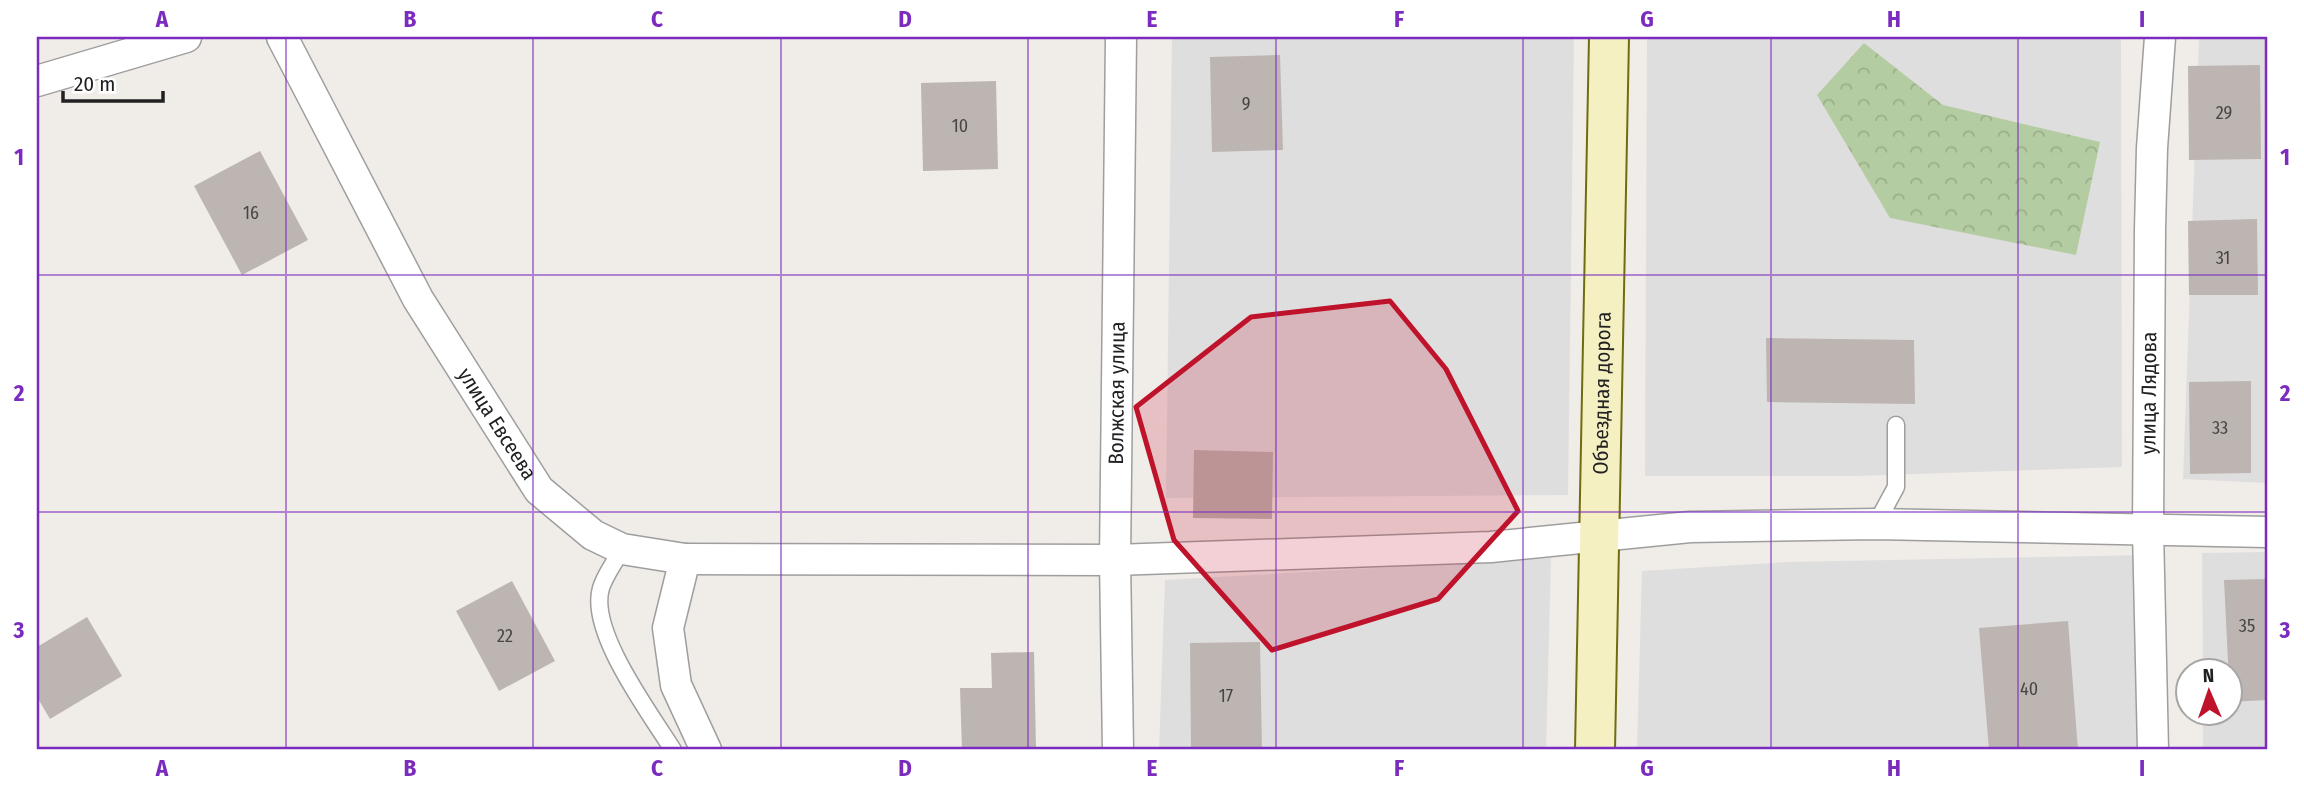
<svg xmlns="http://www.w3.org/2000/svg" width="2304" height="787" viewBox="0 0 2304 787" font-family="'Fira Sans Condensed',sans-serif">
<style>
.residential{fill:#dfdede}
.forest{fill:url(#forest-crowns)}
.building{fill:#bdb5b1}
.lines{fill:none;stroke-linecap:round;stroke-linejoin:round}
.lane-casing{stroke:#9e9e9e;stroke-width:19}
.street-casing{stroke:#9e9e9e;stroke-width:33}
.secondary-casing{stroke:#706d0f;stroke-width:42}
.lane{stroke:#fff;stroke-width:16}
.street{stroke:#fff;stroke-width:30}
.secondary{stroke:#f5f0c2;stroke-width:38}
.marked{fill:#bf122b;fill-opacity:0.2;stroke:#bf122b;stroke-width:5;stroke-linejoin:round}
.grid{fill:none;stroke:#7b2cbf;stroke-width:2;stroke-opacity:0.55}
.labels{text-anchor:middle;stroke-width:7;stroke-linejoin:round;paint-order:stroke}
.number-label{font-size:18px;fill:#484645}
.street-label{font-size:21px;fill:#212121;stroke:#fff}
.neatline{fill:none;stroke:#7b2cbf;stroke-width:2.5}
.grid-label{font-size:23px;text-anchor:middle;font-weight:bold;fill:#7b2cbf}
</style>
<defs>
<pattern id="forest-crowns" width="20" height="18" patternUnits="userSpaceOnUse" patternTransform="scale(1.75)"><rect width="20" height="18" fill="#b4cca1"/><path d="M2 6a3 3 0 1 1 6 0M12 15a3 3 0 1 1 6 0" fill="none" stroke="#9aaf8a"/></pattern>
</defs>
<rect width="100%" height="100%" fill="#f0ece8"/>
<path class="residential" d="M1172,37H1574L1568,495L1166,498Z
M1647,37H2121L2122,467L1855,476H1645Z
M2199,37H2267V483L2183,479Z
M2267,552V750H2203V714H2230V672L2203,671L2202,553Z
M2147,555L2144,750H1637L1642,571L1787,562Z
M1551,558L1546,750H1159L1165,580Z"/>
<path class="forest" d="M1864,43L1943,105L2100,142L2076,255L1890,218L1817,95Z"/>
<path class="building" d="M1280,55L1283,150L1212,152L1210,57Z
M2260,65L2261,159L2189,160L2188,66Z
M996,81L998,169L923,171L921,83Z
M260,151L308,240L242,275L194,186Z
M2257,219L2258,295H2189L2188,221Z
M1766,338L1914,340L1915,404L1767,402Z
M2251,381V473L2190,474L2189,382Z
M1194,450L1273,452L1272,519L1193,518Z
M2267,579V700L2230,702L2224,580Z
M512,581L555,661L499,691L456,611Z
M87,617L122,676L50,719L37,697V647Z
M2068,621L2078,750H1989L1979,628Z
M1260,642L1262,750H1191L1190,643Z
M1034,652L1036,749L962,750L960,688H992L991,653Z"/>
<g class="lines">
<g class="lane-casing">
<path id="lane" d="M1876,524L1896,487V425
M622,549C615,562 605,575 601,588C588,631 650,713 673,750"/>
</g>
<g class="street-casing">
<g id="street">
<path id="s1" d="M282,37L418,299L539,490L593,535L622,549L685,559L668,628L676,685L706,750"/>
<path d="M37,81L186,37"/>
<path d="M685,559L1115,560L1491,547L1690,527L1876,524L2267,532"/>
<path id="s2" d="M1118,750L1115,560L1121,37"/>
<path id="s3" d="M2153,750L2148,530L2150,230L2152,148L2160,37"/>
</g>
</g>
<g class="secondary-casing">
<g id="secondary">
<path id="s4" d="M1595,750L1609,37"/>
</g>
</g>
<use href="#lane" class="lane"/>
<use href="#street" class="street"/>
<use href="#secondary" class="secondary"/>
</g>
<path class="marked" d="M1390,301L1446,369L1518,511L1438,599L1272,650L1174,540L1136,407L1251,317Z"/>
<path class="grid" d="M286,37V750M533,37V750M781,37V750M1028,37V750M1276,37V750M1523,37V750M1771,37V750M2018,37V750M37,275H2267M37,512H2267"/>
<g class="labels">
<g class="number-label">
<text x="1246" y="110">9</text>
<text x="2224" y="119">29</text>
<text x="960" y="132">10</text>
<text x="251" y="219">16</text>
<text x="2223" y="264">31</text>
<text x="2220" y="434">33</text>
<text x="2247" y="632">35</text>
<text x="505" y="642">22</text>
<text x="2029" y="695">40</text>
<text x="1226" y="702">17</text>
</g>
<g class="street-label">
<text dy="7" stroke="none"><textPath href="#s3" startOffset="357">улица Лядова</textPath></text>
<text dy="7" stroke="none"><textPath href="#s2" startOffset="357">Волжская улица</textPath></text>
<text dy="7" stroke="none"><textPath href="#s4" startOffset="357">Объездная дорога</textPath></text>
<text dy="7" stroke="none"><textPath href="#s1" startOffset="443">улица Евсеева</textPath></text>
</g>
</g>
<rect width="2304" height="787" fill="none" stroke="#ffffff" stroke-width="77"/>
<g transform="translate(2209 692) rotate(358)"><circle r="33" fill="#ffffff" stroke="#a6a6a6" stroke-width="2"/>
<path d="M0-5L12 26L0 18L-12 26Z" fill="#bf122b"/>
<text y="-10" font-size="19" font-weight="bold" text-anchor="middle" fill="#212121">N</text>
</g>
<path d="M63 91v10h100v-10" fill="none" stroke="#212121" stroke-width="3.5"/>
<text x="74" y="91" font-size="21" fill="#212121" stroke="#ffffff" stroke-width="5" paint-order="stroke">20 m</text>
<rect x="38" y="38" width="2228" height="710" class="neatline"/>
<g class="grid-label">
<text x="162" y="27">A</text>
<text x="410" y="27">B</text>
<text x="657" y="27">C</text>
<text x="905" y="27">D</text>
<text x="1152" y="27">E</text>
<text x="1399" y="27">F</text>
<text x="1647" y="27">G</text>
<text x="1894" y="27">H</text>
<text x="2142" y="27">I</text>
<text x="19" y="165">1</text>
<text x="2285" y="165">1</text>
<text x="19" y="401">2</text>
<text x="2285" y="401">2</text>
<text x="19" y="638">3</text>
<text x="2285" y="638">3</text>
<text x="162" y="776">A</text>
<text x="410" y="776">B</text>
<text x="657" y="776">C</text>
<text x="905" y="776">D</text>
<text x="1152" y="776">E</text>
<text x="1399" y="776">F</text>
<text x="1647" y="776">G</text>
<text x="1894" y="776">H</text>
<text x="2142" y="776">I</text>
</g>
</svg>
